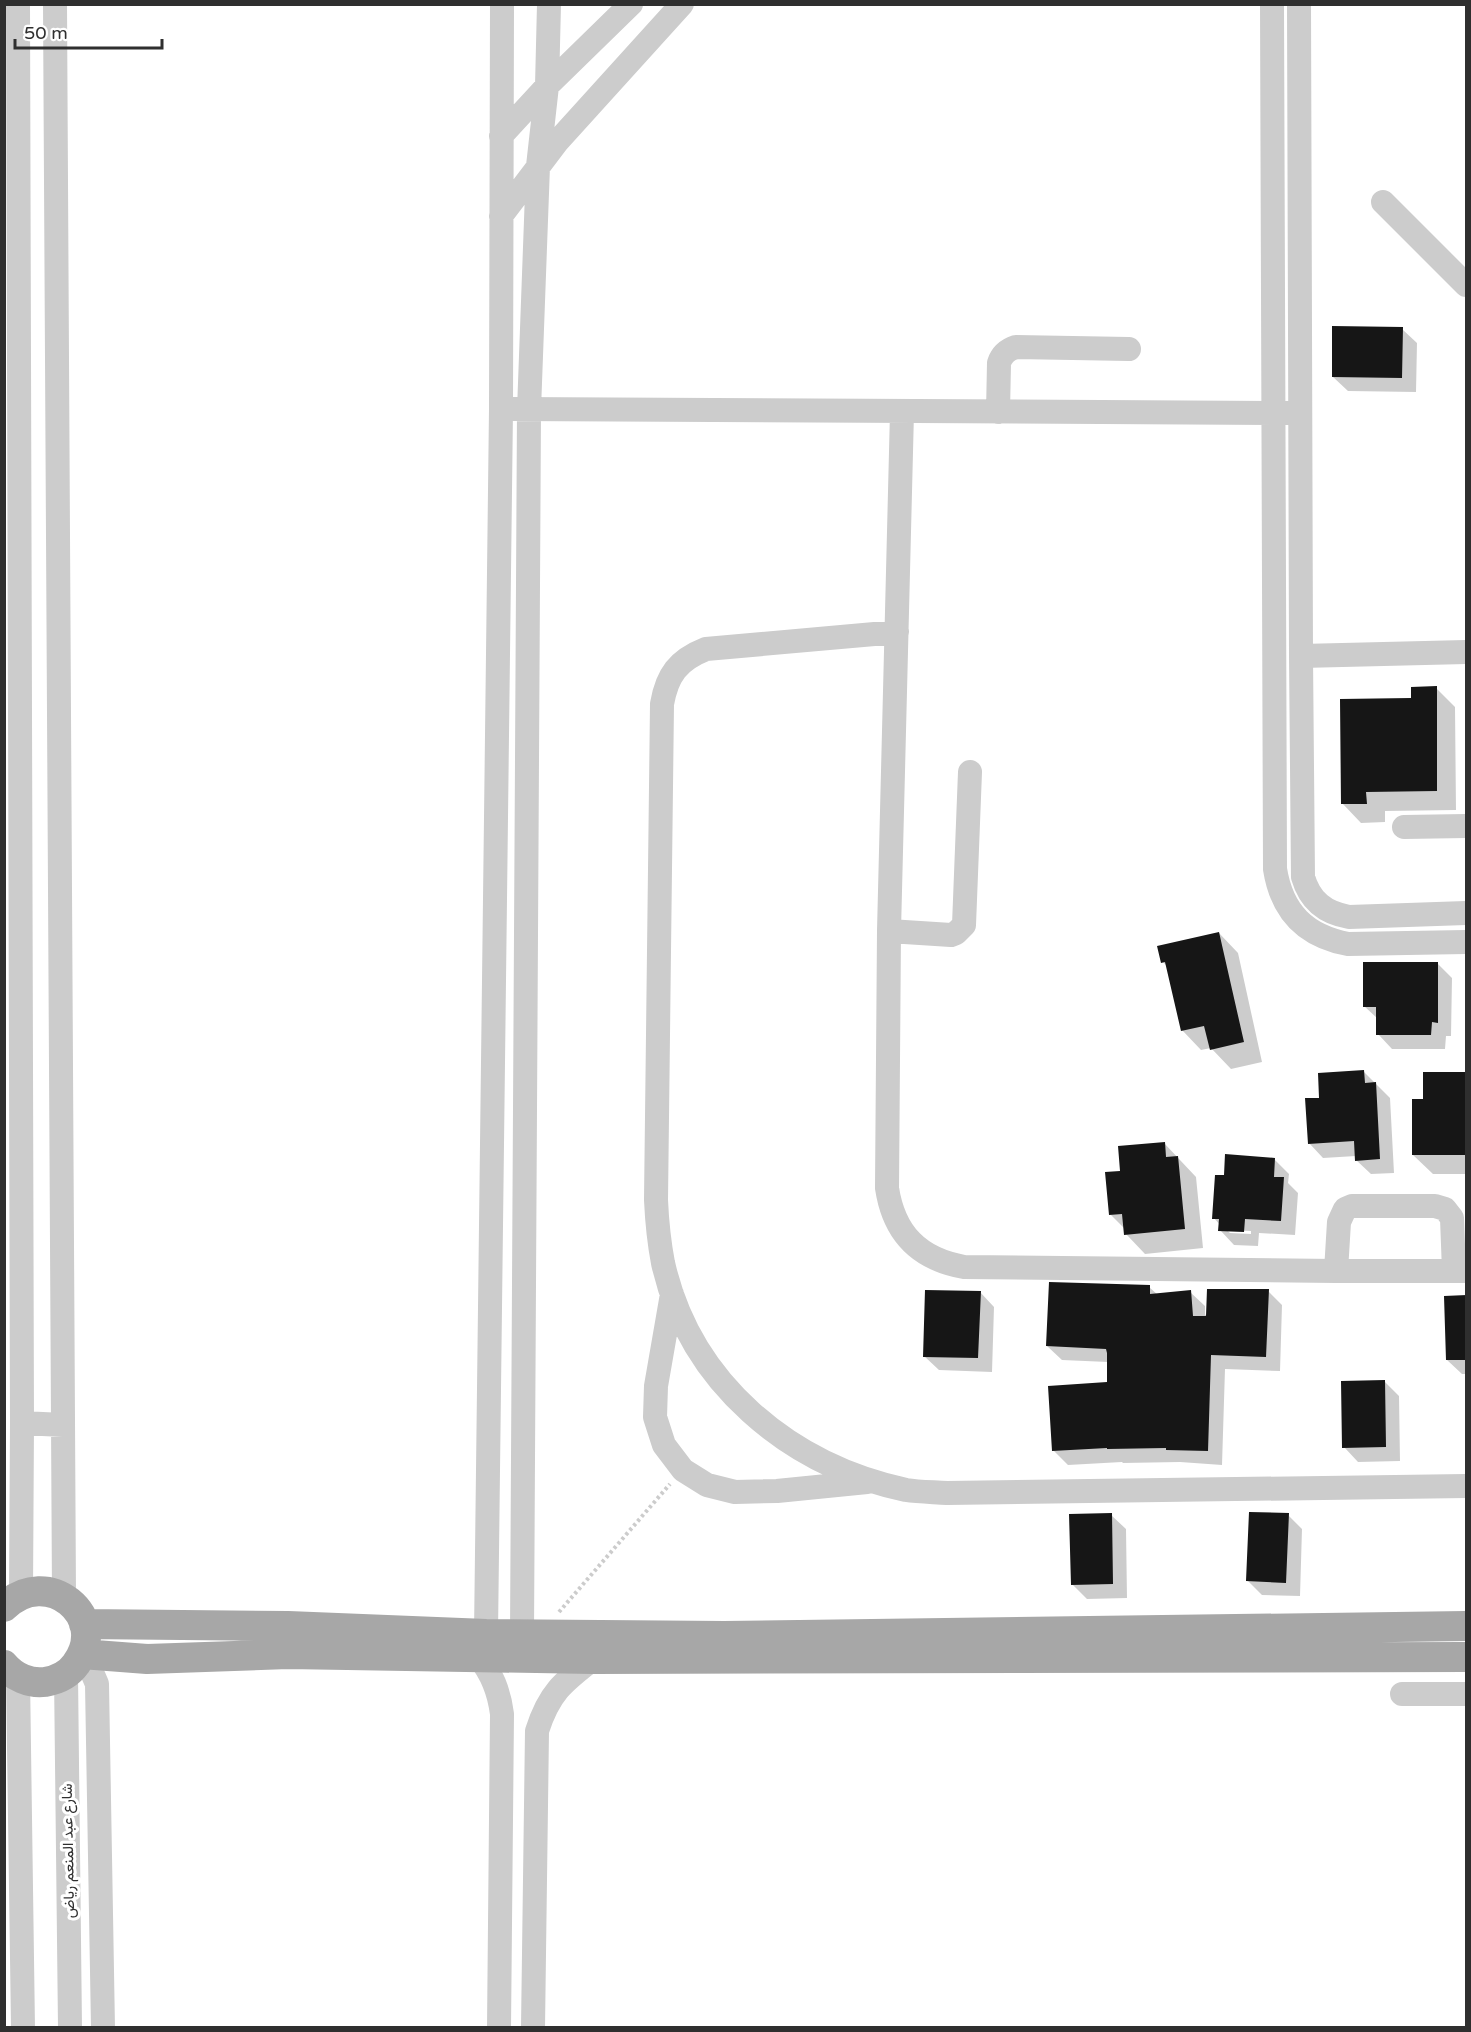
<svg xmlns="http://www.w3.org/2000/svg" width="1471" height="2032" viewBox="0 0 1471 2032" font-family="'Varela Round',Vazirmatn,sans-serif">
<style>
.shadow{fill:#0003;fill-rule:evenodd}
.building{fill:#161616}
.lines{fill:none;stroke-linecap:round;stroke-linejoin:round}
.path{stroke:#ccc;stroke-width:4;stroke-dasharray:3 3;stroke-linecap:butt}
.minor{stroke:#ccc;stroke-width:24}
.major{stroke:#a7a7a7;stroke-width:30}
.labels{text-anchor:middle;stroke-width:6;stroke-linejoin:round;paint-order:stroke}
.street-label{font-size:15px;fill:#2f2f2f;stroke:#fff}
</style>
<rect width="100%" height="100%" fill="#fff"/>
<path class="shadow" d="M1402,329L1417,343L1416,392L1348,391L1333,377Z
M1436,688L1455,707L1456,810L1385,811V822L1361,823L1342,803L1412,699Z
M1219,933L1238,953L1262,1062L1231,1069L1211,1048L1201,1050L1182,1030L1168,967L1163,962Z
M1438,964L1452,978L1451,1036H1446L1445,1049H1392L1378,1034V1019L1364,1006Z
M1364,1072L1390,1098L1394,1173L1371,1174L1356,1160V1156L1323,1158L1309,1143L1321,1099Z
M1466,1074V1174H1433L1413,1155L1424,1100Z
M1164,1143L1196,1177L1203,1248L1145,1254L1126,1234L1125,1229L1110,1214L1122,1172Z
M1274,1159L1289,1174L1288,1183L1298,1193L1295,1235L1259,1233L1258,1246L1234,1245L1220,1230V1225L1214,1218ZM1227,1230L1251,1231V1234L1230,1233Z
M1149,1287L1158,1295L1190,1292L1205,1306V1315L1268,1291L1282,1305L1280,1371L1225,1369L1222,1465L1180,1462L1123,1463L1122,1462L1068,1465L1053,1450L1108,1384V1362L1062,1360L1047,1346Z
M980,1292L994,1307L992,1372L939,1370L924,1356Z
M1466,1297V1374H1462L1447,1360Z
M1384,1381L1399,1396L1400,1461L1358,1462L1344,1447Z
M1111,1515L1126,1529L1127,1598L1087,1599L1072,1584Z
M1288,1515L1302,1529L1300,1596L1262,1595L1248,1581Z"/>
<path class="building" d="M1332,326L1403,327L1402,378L1332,377Z
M1437,686V791L1366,792L1367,804H1341L1340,699L1411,698V687Z
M1219,932L1244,1042L1210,1050L1204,1026L1181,1031L1165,962L1161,963L1157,946Z
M1363,962H1438V1023L1432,1022L1431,1035H1376V1007H1363Z
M1364,1070L1365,1083L1376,1082L1380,1159L1355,1161L1354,1141L1308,1144L1305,1098H1319L1318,1073Z
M1423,1072H1467V1155H1412V1099H1423Z
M1165,1142L1166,1157L1178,1156L1185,1229L1124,1235L1122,1214L1109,1215L1105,1172L1120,1171L1118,1146Z
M1225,1154L1275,1158L1274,1177H1284L1281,1221L1245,1219L1244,1232L1218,1231L1219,1219H1212L1215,1175H1224Z
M1049,1282L1150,1285V1294L1191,1290L1193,1316H1206L1207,1289H1269L1266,1357L1211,1355L1208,1451L1166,1450V1448L1107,1449V1448L1052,1451L1048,1386L1107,1382V1353L1106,1349L1046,1346Z
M925,1290L981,1291L978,1358L923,1357Z
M1467,1295V1360H1446L1444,1296Z
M1385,1380L1386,1447L1342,1448L1341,1381Z
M1249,1512L1289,1513L1286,1583L1246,1581Z
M1112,1513L1113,1584L1071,1585L1069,1514Z"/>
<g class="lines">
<path class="path" d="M559,1612L670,1484"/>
<path class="minor" d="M18,4L22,1423L21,1594
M55,4L64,1597
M1272,4L1275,869C1282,913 1306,936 1348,944L1466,942
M1299,4L1301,656L1303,877C1310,901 1325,913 1349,917L1466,913
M501,136L547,86L631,4
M1383,202L1466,285
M501,216L557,142L682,4
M513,409L1288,413
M902,412L889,931L887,1188C894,1234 919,1259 964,1267L1336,1271H1466
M998,412L999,363C1002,354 1007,350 1016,347L1129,349
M897,632L706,649C678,660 667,675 662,704L656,1200C657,1222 659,1242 663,1263C690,1383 789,1465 906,1490C919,1492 933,1492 947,1493L1466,1486
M1301,656L1466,652
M1404,827L1466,826
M889,931L951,935L956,933L964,925L970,772
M1336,1271L1339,1222L1345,1209L1352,1206H1435L1445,1209L1452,1218L1454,1271
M672,1294L656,1386L655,1417L664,1445L683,1470L707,1485L735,1492L777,1491L867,1482
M22,1423L63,1425
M486,1634L501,409L502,4
M522,1634L529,410L538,166L547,86L549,4
M478,1656C492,1674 499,1691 502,1714L499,2028
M78,1662L91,1670L97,1684L103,2028
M66,1674L70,2028
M18,1677L23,2028
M1402,1694H1466
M533,2028L537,1731C549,1693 563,1682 593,1659"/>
<path class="major" d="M4,1607C47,1564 111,1617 76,1664C69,1674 57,1680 45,1682C30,1684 14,1677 4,1665
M84,1624L288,1626L486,1634L724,1636L1466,1626
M82,1654L147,1659L288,1654L593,1659L1466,1657"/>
</g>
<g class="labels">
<g class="street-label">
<text transform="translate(68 1851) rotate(-91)" y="5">شارع عبد المنعم رياض</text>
</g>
</g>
<rect width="1471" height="2032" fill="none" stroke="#2f2f2f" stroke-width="12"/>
<path d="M15 39v9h147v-9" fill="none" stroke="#2f2f2f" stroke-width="3"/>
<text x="24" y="39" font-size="18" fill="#2f2f2f" stroke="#ffffff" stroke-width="4.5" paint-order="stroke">50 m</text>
</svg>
